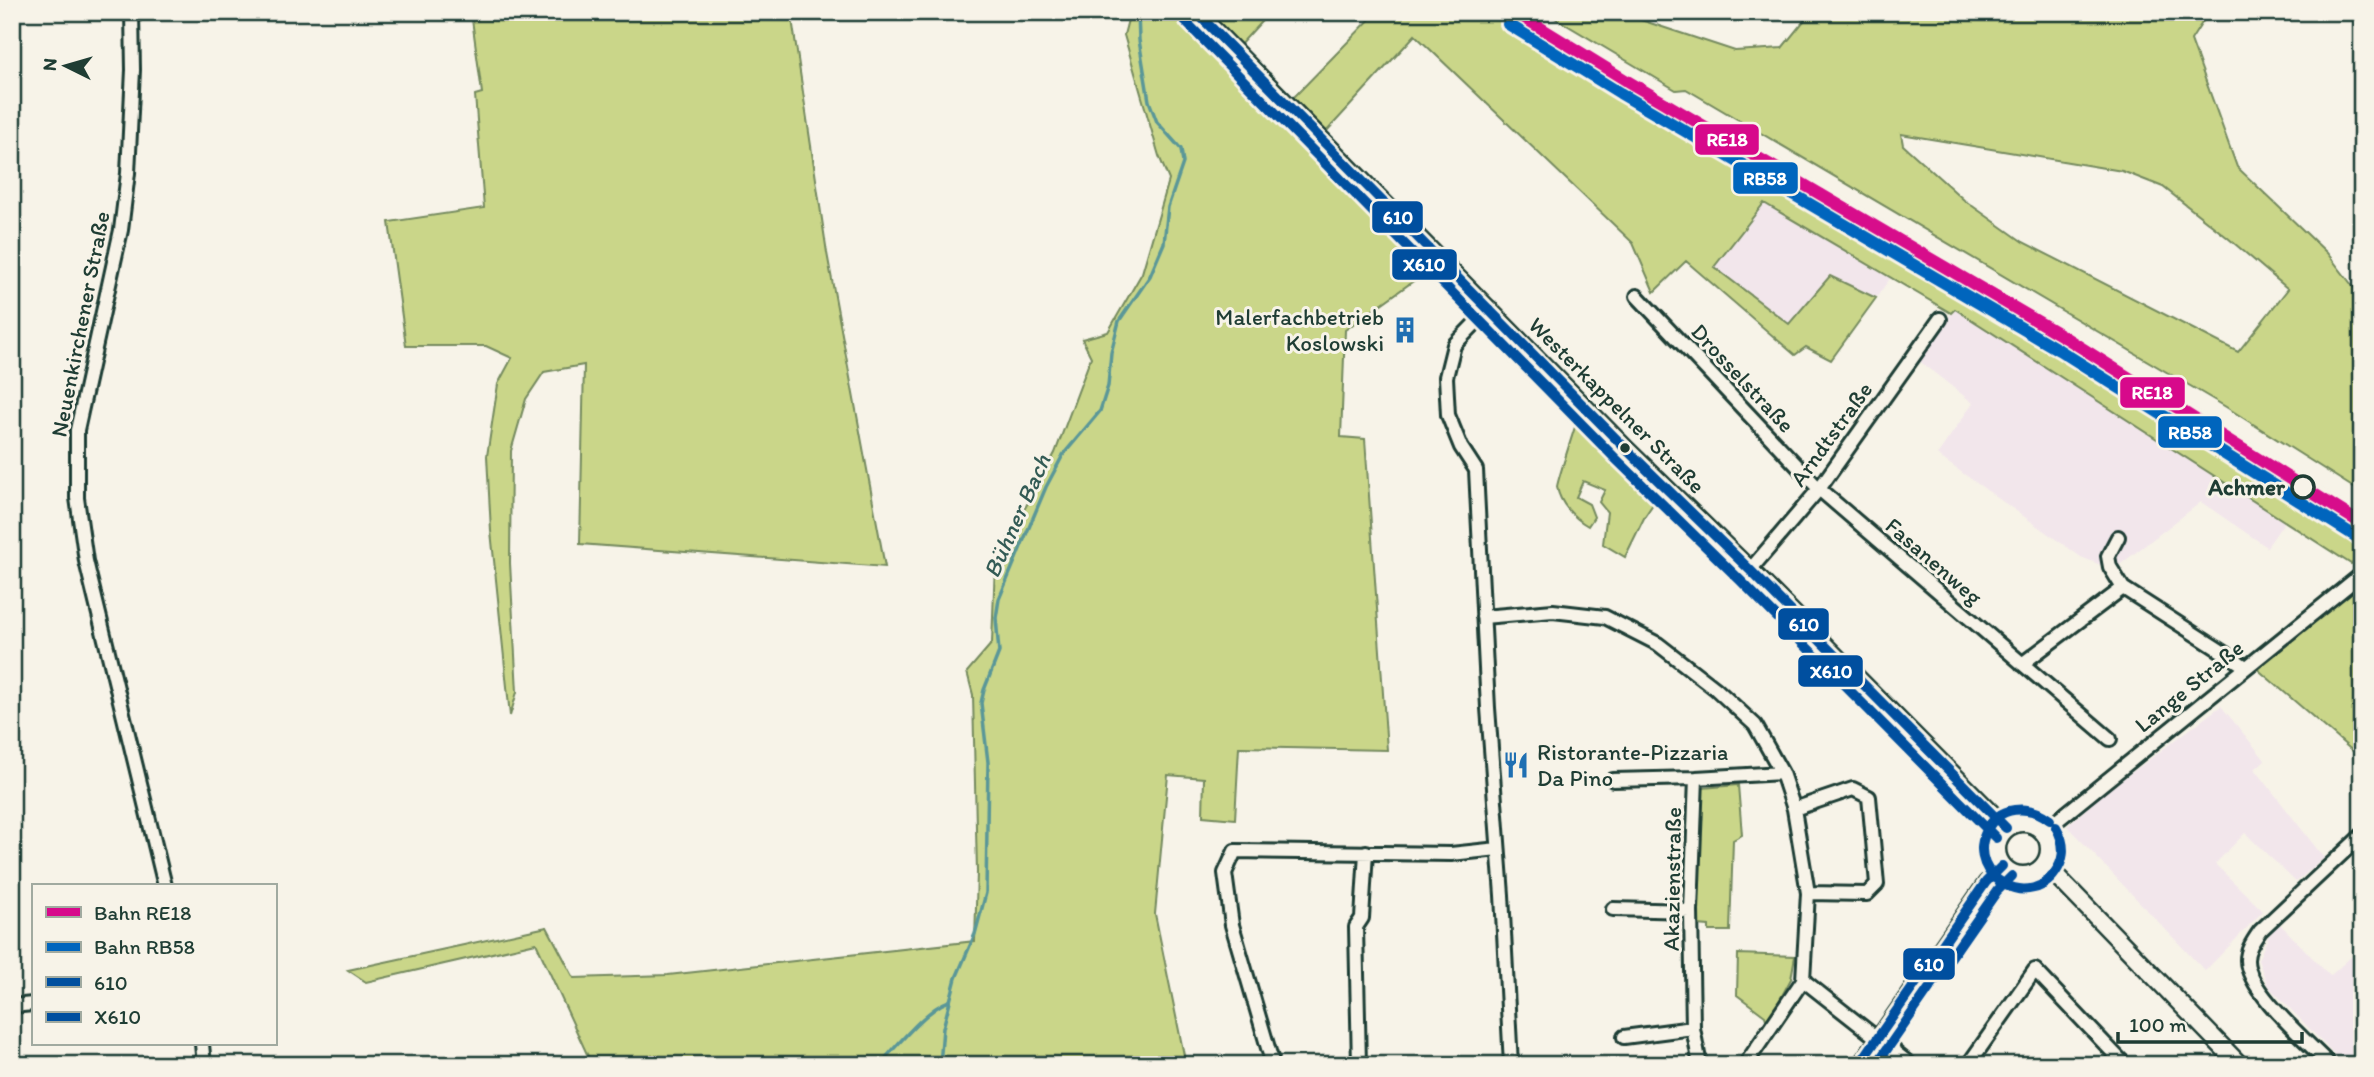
<svg xmlns="http://www.w3.org/2000/svg" width="2374" height="1077" viewBox="0 0 2374 1077" font-family="Itim,sans-serif">
<style>
.built{fill:#f2e6eb}
.green{fill:#cad689;stroke:#748a5e;stroke-width:2;fill-rule:evenodd}
.lines{fill:none;stroke-linecap:round;stroke-linejoin:round}
.stream{stroke:#5a9798;stroke-width:3.5}
.minor-casing{stroke:#1f3d34;stroke-width:18}
.major-casing{stroke:#1f3d34;stroke-width:21}
.minor{stroke:#f7f3e8;stroke-width:12}
.major{stroke:#f7f3e8;stroke-width:16}
.bus-1-casing{stroke:#f7f3e8;stroke-width:16}
.bus-2-casing{stroke:#f7f3e8;stroke-width:16}
.bus-1{stroke:#004f9f;stroke-width:10}
.bus-2{stroke:#004f9f;stroke-width:10}
.rail-1-casing{stroke:#f7f3e8;stroke-width:18}
.rail-2-casing{stroke:#f7f3e8;stroke-width:18}
.rail-1{stroke:#d7098b;stroke-width:12}
.rail-2{stroke:#0065bd;stroke-width:12}
.bus-dot{fill:#1f3d34;stroke:#f7f3e8;stroke-width:2.5}
.stop-dot{fill:#f7f3e8;stroke:#1f3d34;stroke-width:3.5}
.labels{text-anchor:middle;stroke-width:6;stroke-linejoin:round;paint-order:stroke}
.poi-label{font-size:23px;fill:#1f3d34;stroke:#f7f3e8;text-anchor:end}
.street-label{font-size:23px;fill:#1f3d34;stroke:#f7f3e8}
.stop-label{font-size:23px;font-weight:bold;fill:#1f3d34;stroke:#f7f3e8;text-anchor:end}
.water-label{font-size:24px;font-style:italic;fill:#335b55;stroke:#f7f3e8}
.line-badge{stroke:#f7f3e8;stroke-width:2.5}
.badge-label{font-size:19px;text-anchor:middle;font-weight:bold;fill:#fff}
</style>
<rect width="100%" height="100%" fill="#f7f3e8"/>
<filter id="ink" filterUnits="userSpaceOnUse"><feTurbulence type="fractalNoise" baseFrequency=".0143" numOctaves="2"/><feDisplacementMap in="SourceGraphic" scale="14" xChannelSelector="R" yChannelSelector="G"/><feConvolveMatrix kernelMatrix="1 2 1 2 8 2 1 2 1" color-interpolation-filters="sRGB"/></filter>
<g filter="url(#ink)">
<path class="built" d="M1764,203L1891,277L1876,298L1830,276L1789,324L1714,267Z
M1955,308L2285,521L2267,547L2201,502L2113,570L2081,557L1937,455L1973,403L1918,360Z
M2221,706L2265,760L2255,769L2324,858L2296,882L2245,833L2215,864L2263,911L2205,971L2067,826L2103,794Z
M2280,924L2330,976L2362,947V1065H2345L2268,986L2258,960L2269,935Z"/>
<path class="green" d="M471,12H791L827,253L885,567L580,544L584,365L544,372L526,399L511,451L510,563L517,692L510,716L491,531L487,456L498,384L512,358L486,346H406L389,222L484,208L475,95L482,93Z
M1130,12H1181L1205,36L1227,71L1287,126L1430,269L1345,330L1341,437L1365,439L1387,750L1239,747L1235,819L1203,816L1204,778L1168,775L1155,914L1186,1065H592L536,943L366,982L348,970L547,927L574,978L668,975L975,941L977,872L973,695L967,672L992,643L995,563L1055,453L1091,357L1082,339L1108,332L1142,273L1169,180L1159,156L1124,35Z
M1208,12H1270L1239,46Z
M1377,12H1499L1608,81L1967,292L1972,286L2111,371L2362,532V556L2351,564L1955,309L1951,313L1764,203L1714,267L1789,324L1830,276L1876,298L1831,360L1806,347L1795,355L1686,261L1654,292L1633,243L1415,35L1325,133L1293,98Z
M1545,12H1627L1632,17L1735,51L1782,48L1811,12H2227L2207,15L2191,40L2237,167L2327,253L2362,298V493L2226,407L1686,89L1676,90ZM1901,134L2122,171L2163,187L2228,238L2288,289L2238,352L2023,242L1964,200L1903,145Z
M1578,417L1657,498L1645,516L1625,557L1603,544L1607,512L1599,502L1605,490L1583,481L1576,497L1589,504L1594,517L1588,526C1574,518 1560,504 1557,487C1557,481 1575,428 1578,417Z
M2359,580L2362,582V759L2255,667Z
M1738,785L1742,835L1733,840L1730,931H1709V926L1698,925L1702,788Z
M1738,954L1795,956L1791,979L1767,1023L1765,1016L1737,995Z"/>
<g class="lines">
<path class="stream" d="M879,1065C897,1046 926,1009 949,1001
M940,1065L943,1028L956,978L975,934L986,893L988,762L981,703L984,690L999,652L996,618L999,599L1046,487L1063,455L1100,411L1108,386L1111,353L1119,321L1150,276L1164,243L1168,207L1183,163L1181,149L1157,122L1149,101L1139,40L1138,12"/>
<g class="minor-casing">
<path id="minor" d="M132,12L133,70L128,173L121,230L77,430V498L86,561L165,886
M1637,296L1819,489L2110,739
M1490,308L1454,345L1446,377L1448,415L1461,447L1476,470L1488,708L1502,895L1511,1065
M2118,537L2108,556L2110,567L2123,588L2246,667
M1750,570L1819,489L1940,319
M1483,617L1553,611L1605,617L1658,644L1716,689L1755,725L1782,773L1794,809L1808,893L1803,980L1745,1065
M2022,664L2123,588
M1696,778L1691,911L1693,1028L1700,1065
M1613,780L1696,778L1782,773
M1794,809L1853,789L1869,797L1877,884L1867,894L1808,893
M2043,832L2362,574
M1613,909L1691,911
M1803,980L1911,1065
M12,1006L33,1004
M1624,1037L1693,1028
M202,1044L204,1065
M1273,1065L1232,925L1225,873L1235,851L1451,854L1498,849
M1359,1065L1356,927L1362,918L1366,852
M1859,1065L1986,882L2002,866
M1884,1065L1894,1050
M1968,1065L2035,970L2125,1065
M2330,1065C2308,1042 2247,991 2247,960C2247,949 2254,940 2260,931L2362,835"/>
</g>
<g class="major-casing">
<path id="major" d="M1196,12L1626,449L1750,570L2006,828
M1997 849a26 26 0 1 1 52 0a26 26 0 1 1-52 0Z
M2045,864L2240,1065"/>
</g>
<use href="#minor" class="minor"/>
<use href="#major" class="major"/>
<g class="bus-1-casing">
<path id="bus-1" d="M1196,12L1626,449L1750,570L2006,828
M1859,1065L1986,882L2002,866"/>
</g>
<g class="bus-2-casing">
<path id="bus-2" d="M1186,22L1616,459L1740,580L1996,838
M2050,820C2029,804 1998,805 1986,832C1965,878 2033,914 2058,868C2066,854 2064,841 2056,827
M1876,1065L1997,891L2012,876"/>
</g>
<use href="#bus-1" class="bus-1"/>
<use href="#bus-2" class="bus-2"/>
<g class="rail-1-casing">
<path id="rail-1" d="M1515,12L1627,81L2066,338L2362,524"/>
</g>
<g class="rail-2-casing">
<path id="rail-2" d="M1508,24L1620,93L2059,350L2355,536"/>
</g>
<use href="#rail-1" class="rail-1"/>
<use href="#rail-2" class="rail-2"/>
</g>
</g>
<defs>
<g id="building-bare" transform="scale(2.1)"><path d="M-4-6H4V6H1V3H-1V6H-4ZM-2.5-4.3h1.7v1.8h-1.7ZM.8-4.3h1.7v1.8H.8ZM-2.5-1h1.7V.8h-1.7ZM.8-1h1.7V.8H.8Z" fill="#1f6fb2" stroke="#f7f3e8" stroke-width="2.5" paint-order="stroke"/></g>
<g id="restaurant-bare" transform="scale(2.1)"><path d="M-5-6h1v4h1v-4h1v4h1v-4h1v5L-1.5 .5V6h-2V.5L-5-1ZM5-6V6H3V1.5H1.5Q1.5-4 5-6Z" fill="#1f6fb2" stroke="#f7f3e8" stroke-width="2.5" paint-order="stroke"/></g>
</defs>
<g fill-rule="evenodd">
<use href="#building-bare" x="1405" y="330"/>
<use href="#restaurant-bare" x="1516" y="765"/>
</g>
<circle class="bus-dot" cx="1625" cy="448" r="6"/>
<circle class="stop-dot" cx="2303" cy="487" r="11"/>
<g class="labels">
<g class="poi-label">
<text x="1384" y="325">Malerfachbetrieb<tspan x="1384" dy="26">Koslowski</tspan></text>
<text x="1537" y="760" text-anchor="start">Ristorante-Pizzaria<tspan x="1537" dy="26">Da Pino</tspan></text>
</g>
<g class="street-label">
<text transform="translate(80 324) rotate(-79)" y="8">Neuenkirchener Straße</text>
<text transform="translate(1743 378) rotate(47)" y="8">Drosselstraße</text>
<text transform="translate(1617 405) rotate(45)" y="8">Westerkappelner Straße</text>
<text transform="translate(1831 434) rotate(-54)" y="8">Arndtstraße</text>
<text transform="translate(1934 561) rotate(41)" y="8">Fasanenweg</text>
<text transform="translate(2189 686) rotate(-39)" y="8">Lange Straße</text>
<text transform="translate(1672 879) rotate(-89)" y="8">Akazienstraße</text>
</g>
<g class="stop-label">
<text x="2285" y="495">Achmer</text>
</g>
<g class="water-label">
<text transform="translate(1017 516) rotate(-66)" y="8">Bühner Bach</text>
</g>
</g>
<g class="line-badge">
<rect x="1694" y="123" width="66" height="33" rx="7" fill="#d7098b"/>
<rect x="1732" y="161" width="67" height="34" rx="7" fill="#0065bd"/>
<rect x="1371" y="200" width="53" height="34" rx="7" fill="#004f9f"/>
<rect x="1391" y="248" width="67" height="33" rx="7" fill="#004f9f"/>
<rect x="2119" y="376" width="67" height="33" rx="7" fill="#d7098b"/>
<rect x="2157" y="415" width="66" height="34" rx="7" fill="#0065bd"/>
<rect x="1777" y="607" width="53" height="34" rx="7" fill="#004f9f"/>
<rect x="1797" y="654" width="67" height="34" rx="7" fill="#004f9f"/>
<rect x="1902" y="947" width="54" height="34" rx="7" fill="#004f9f"/>
</g>
<g class="badge-label">
<text x="1727" y="146">RE18</text>
<text x="1765" y="185">RB58</text>
<text x="1398" y="224">610</text>
<text x="1424" y="271">X610</text>
<text x="2152" y="399">RE18</text>
<text x="2190" y="439">RB58</text>
<text x="1804" y="631">610</text>
<text x="1831" y="678">X610</text>
<text x="1929" y="971">610</text>
</g>
<rect width="2374" height="1077" fill="none" stroke="#f7f3e8" stroke-width="42"/>
<rect x="21" y="21" width="2332" height="1035" fill="none" stroke="#1f3d34" stroke-width="2.5" filter="url(#ink)"/>
<rect x="32" y="884" width="245" height="161" fill="#f7f3e8" stroke="#a1aaa0" stroke-width="2"/>
<rect x="46" y="907" width="35" height="10" fill="#d7098b" stroke="#a1aaa0" stroke-width="2"/>
<text x="94" y="920" font-size="21" fill="#1f3d34">Bahn RE18</text>
<rect x="46" y="942" width="35" height="10" fill="#0065bd" stroke="#a1aaa0" stroke-width="2"/>
<text x="94" y="954" font-size="21" fill="#1f3d34">Bahn RB58</text>
<rect x="46" y="977" width="35" height="10" fill="#004f9f" stroke="#a1aaa0" stroke-width="2"/>
<text x="94" y="990" font-size="21" fill="#1f3d34">610</text>
<rect x="46" y="1012" width="35" height="10" fill="#004f9f" stroke="#a1aaa0" stroke-width="2"/>
<text x="94" y="1024" font-size="21" fill="#1f3d34">X610</text>
<g transform="translate(66 66) rotate(275)" stroke="#f7f3e8" stroke-width="5" paint-order="stroke">
<path d="M0-5L12 26L0 18L-12 26Z" fill="#1f3d34"/>
<text y="-10" font-size="19" font-weight="bold" text-anchor="middle" fill="#1f3d34">N</text>
</g>
<path d="M2118 1032v10h184v-10" fill="none" stroke="#1f3d34" stroke-width="3.5"/>
<text x="2129" y="1032" font-size="21" fill="#1f3d34" stroke="#f7f3e8" stroke-width="5" paint-order="stroke">100 m</text>
</svg>
